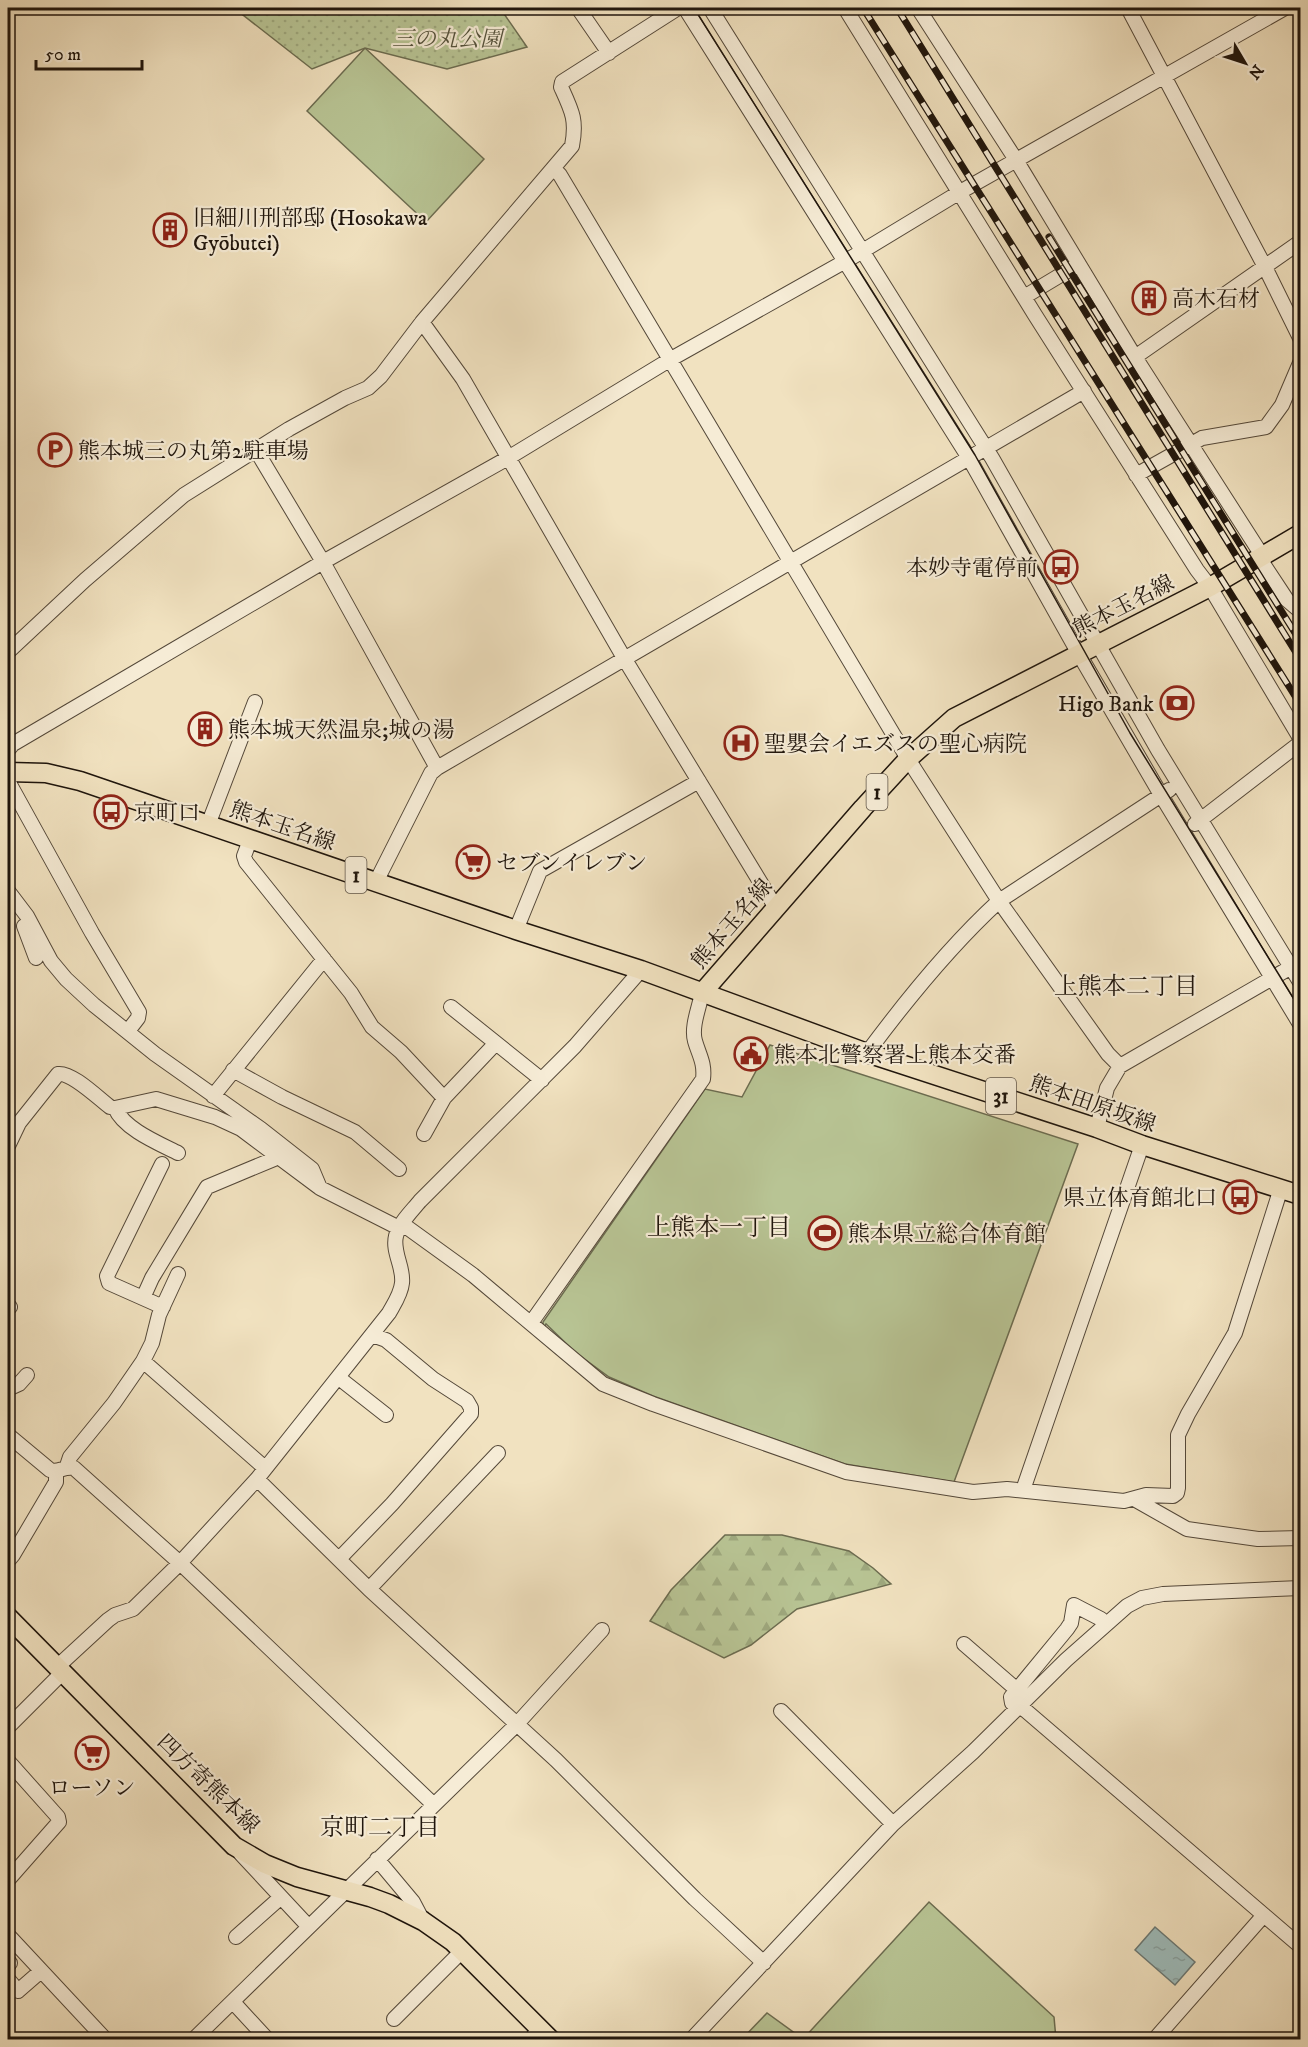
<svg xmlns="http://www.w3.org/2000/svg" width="1308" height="2047" viewBox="0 0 1308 2047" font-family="'IM FELL DW Pica','Noto Serif JP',serif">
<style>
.grass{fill:#b8c494;stroke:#6c6c50;stroke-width:1.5}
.forest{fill:url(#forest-firs);stroke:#6c6c50;stroke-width:1.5}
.park{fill:url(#park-dots);stroke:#6c6c50;stroke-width:1.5}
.water{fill:url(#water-ripples);stroke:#6b7975;stroke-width:1.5}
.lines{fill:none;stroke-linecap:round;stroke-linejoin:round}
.minor-casing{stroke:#544839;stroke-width:16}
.major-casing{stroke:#1f150c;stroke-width:21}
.minor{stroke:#f6ecd6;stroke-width:14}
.major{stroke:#f1e2c0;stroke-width:18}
.tram{stroke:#1f150c;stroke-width:1.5}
.rail-casing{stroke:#1f150c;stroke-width:7}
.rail{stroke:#f6ecd6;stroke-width:4.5;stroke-dasharray:14;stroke-linecap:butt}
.labels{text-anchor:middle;stroke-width:4.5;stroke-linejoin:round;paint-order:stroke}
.shield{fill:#f6ecd6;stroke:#605649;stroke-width:1.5}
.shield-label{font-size:21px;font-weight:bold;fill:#1f150c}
.park-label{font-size:22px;font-style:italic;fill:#55523c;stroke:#f6ecd6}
.poi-label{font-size:22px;fill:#1f150c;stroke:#f6ecd6;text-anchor:start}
.street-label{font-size:22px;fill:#1f150c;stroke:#f6ecd6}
.neighbourhood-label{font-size:24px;fill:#1f150c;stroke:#f6ecd6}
</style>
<defs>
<pattern id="forest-firs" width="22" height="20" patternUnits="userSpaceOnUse" patternTransform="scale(1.5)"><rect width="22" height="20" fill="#b8c494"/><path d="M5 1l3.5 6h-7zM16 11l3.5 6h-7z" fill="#9ea87e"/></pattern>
<pattern id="park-dots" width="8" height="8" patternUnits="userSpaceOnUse" patternTransform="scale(1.5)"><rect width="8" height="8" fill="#b8c494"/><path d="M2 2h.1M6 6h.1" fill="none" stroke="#9ea87e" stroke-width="1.8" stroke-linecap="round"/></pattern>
<pattern id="water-ripples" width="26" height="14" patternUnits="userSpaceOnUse" patternTransform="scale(1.5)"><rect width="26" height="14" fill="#9ebcbb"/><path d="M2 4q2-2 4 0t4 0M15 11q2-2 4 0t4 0" fill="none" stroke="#88a1a0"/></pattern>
</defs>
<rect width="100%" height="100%" fill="#f1e2c0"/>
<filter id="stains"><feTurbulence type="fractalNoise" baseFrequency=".00333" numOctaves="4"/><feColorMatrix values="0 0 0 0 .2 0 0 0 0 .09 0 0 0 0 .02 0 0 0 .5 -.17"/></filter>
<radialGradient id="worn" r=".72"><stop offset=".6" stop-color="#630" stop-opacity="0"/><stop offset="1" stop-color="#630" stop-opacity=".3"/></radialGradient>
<path class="grass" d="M365,48L484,159L426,222L307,111Z
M770,1045L1078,1144L954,1482L845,1464L653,1396L609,1377L575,1352L546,1324L543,1329V1322L705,1089L742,1097Z
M929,1902L1054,2017L1056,2039H742L767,2013L803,2039Z"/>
<path class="forest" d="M725,1535H782L849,1551L873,1568L891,1584L797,1609L751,1645L724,1658L650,1621L671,1590Z"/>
<path class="park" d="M234,8H500L527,47L447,69L365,48L312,69Z"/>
<path class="water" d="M1155,1927L1195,1962L1175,1985L1135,1950Z"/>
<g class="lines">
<g class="minor-casing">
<path id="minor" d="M578,8L609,53
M685,8L969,458L1079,654L1161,795L1300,1024
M710,8L992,458L1158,750L1300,982
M845,8L1035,315L1197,570L1210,587L1300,738
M918,8L1016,160L1135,357L1263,557
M1128,8L1265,267L1300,338
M554,169L560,175L908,759L999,901L1108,1054L1120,1066L1107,1088L1097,1128
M1024,297L1079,264
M422,322L463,379L624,658L776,908
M1135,357L1300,242
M256,450L323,562L437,768
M1136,475L1202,438L1266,427L1282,405L1300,363
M1260,559L1287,600L1300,611
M8,652L85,580L184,495L289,429L345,398L368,388L381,376L422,322L572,146C577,120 572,111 561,87L562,82L678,8
M8,750L13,744L323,562L508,458L671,359L851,258L960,192L1285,8
M8,781L92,933L139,1012L138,1018L128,1031
M1195,824L1300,743
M208,825L255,702
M250,840L244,856L246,862L351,993L372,1027L401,1052L444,1098
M376,882L431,773L437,768L1084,391
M8,891L27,916L51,961L66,979L94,1005L155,1054L261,1129L312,1169L320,1188L399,1228H408L473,1275L603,1384L653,1404L846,1472L973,1492L1007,1489L1124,1501L1146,1495L1173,1496L1177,1493L1178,1488V1435L1188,1414L1235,1333L1281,1188
M24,926L36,958
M516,930L540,871L699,781
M451,1007L542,1080
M867,1053C907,999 950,946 999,901L1169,790
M1120,1066L1300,962
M233,1070L282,1097L355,1132L399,1169
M213,1096L324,959
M115,1108C124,1129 158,1143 178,1153
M424,1134L444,1098L496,1043
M8,1146L19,1123L58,1074C72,1072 98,1098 110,1107L115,1108L156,1099L215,1117L241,1129L320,1188
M162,1164L107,1276L109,1283L163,1307
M143,1298L152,1278L207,1187L274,1159L278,1155
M8,1306L10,1307
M531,1323L703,1079C705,1063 699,1055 695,1041C691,1027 699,1008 702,993
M143,1361L265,1468
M339,1378L386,1415
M8,1389L19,1384L27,1375
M8,1435L50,1470C59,1473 63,1466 74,1468L180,1563L433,1804
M67,1466L70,1457L114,1403L143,1361L152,1343L159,1315L178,1274
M257,1479L369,1589L556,1760L695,1899L764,1963
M1023,1490L1142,1145
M1134,1499L1187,1529L1258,1539L1300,1538
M339,1559L392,1504L471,1414V1408L467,1401L433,1379L386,1340L372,1335
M8,1561L13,1555L56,1482V1471
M369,1589L498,1453
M1105,1625L1101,1619L1074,1605L1071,1623L1067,1629L1011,1697L1012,1703L1025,1710L1300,1946
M964,1644L1017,1690
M57,1667L108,1620L115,1615L133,1609L180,1563L257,1479L389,1313C394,1304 401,1294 402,1283C404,1267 392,1252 396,1236C399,1223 412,1211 420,1201L575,1046L641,970
M781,1711L893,1824
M8,1727L63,1672
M8,1761L58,1817L59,1822L8,1880
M241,1854L309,1927
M377,1859L413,1902L423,1921
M8,1935L106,2040
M236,1937L280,1898
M8,1965L10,1963
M8,1979L18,1991L41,1971
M233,2002L268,2040
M394,2019L462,1951
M193,2040L516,1725L602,1630
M530,2040L540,2029
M691,2040L893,1824L973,1752L1066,1660L1127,1606L1142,1598L1163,1594L1300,1588
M1154,2040L1264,1915"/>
</g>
<g class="major-casing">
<path id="major" d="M8,772L46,773L80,781L516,930L641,970L867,1053L1097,1128L1142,1145L1300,1195
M702,993L863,808L908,759L954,718L1210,587L1300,534
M8,1617L234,1846L265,1864L297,1877L370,1897L389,1904L423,1921L453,1942L551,2040"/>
</g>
<use href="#minor" class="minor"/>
<use href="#major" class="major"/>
<path class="tram" d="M694,8L975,455L1130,733L1300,1009"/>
<g class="rail-casing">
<path id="rail" d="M863,8L1300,704
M897,8L1300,659
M1049,237L1300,641"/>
</g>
<use href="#rail" class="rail"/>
</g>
<defs>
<g id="building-ring" transform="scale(1.725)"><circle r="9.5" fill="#f6ecd6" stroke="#8f2418" stroke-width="1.5"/><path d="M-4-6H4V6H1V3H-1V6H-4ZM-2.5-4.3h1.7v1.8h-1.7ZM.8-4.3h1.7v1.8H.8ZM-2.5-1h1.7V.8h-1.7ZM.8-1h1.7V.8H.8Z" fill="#8f2418"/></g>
<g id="parking-ring" transform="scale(1.725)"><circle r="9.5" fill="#f6ecd6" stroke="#8f2418" stroke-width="1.5"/><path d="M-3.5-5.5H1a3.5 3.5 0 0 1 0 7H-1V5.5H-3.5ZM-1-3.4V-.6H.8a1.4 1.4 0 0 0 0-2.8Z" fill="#8f2418"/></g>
<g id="bus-ring" transform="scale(1.725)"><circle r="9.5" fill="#f6ecd6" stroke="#8f2418" stroke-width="1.5"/><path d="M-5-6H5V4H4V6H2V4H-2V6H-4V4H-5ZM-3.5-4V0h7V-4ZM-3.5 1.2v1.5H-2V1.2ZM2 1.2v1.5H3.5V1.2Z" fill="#8f2418"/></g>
<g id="bank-ring" transform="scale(1.725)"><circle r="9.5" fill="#f6ecd6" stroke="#8f2418" stroke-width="1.5"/><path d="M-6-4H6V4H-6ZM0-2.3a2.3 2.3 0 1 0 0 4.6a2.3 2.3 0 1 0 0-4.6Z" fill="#8f2418"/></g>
<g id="hospital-ring" transform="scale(1.725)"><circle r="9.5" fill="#f6ecd6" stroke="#8f2418" stroke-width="1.5"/><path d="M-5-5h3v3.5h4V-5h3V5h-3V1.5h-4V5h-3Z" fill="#8f2418"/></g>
<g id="supermarket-ring" transform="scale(1.725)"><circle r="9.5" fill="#f6ecd6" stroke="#8f2418" stroke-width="1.5"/><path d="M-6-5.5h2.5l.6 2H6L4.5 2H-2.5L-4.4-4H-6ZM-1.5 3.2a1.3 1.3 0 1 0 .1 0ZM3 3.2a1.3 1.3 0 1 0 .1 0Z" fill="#8f2418"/></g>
<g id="civic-ring" transform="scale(1.725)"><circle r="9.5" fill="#f6ecd6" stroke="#8f2418" stroke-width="1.5"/><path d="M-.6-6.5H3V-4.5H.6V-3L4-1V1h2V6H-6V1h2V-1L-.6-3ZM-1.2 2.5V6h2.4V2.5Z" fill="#8f2418"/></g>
<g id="stadium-ring" transform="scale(1.725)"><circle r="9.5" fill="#f6ecd6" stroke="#8f2418" stroke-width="1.5"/><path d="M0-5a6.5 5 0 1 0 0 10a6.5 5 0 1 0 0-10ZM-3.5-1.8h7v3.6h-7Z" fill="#8f2418"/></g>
</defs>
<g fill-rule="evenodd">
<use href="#building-ring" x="170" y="230"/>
<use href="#building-ring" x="1149" y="298"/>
<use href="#parking-ring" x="55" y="450"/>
<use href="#bus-ring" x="1061" y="567"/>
<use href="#bank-ring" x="1177" y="703"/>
<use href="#building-ring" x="205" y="729"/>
<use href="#hospital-ring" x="741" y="743"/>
<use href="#bus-ring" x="111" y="812"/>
<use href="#supermarket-ring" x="473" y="862"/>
<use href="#civic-ring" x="751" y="1054"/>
<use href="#bus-ring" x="1240" y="1197"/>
<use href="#stadium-ring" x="825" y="1233"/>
<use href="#supermarket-ring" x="92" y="1753"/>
</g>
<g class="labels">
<g class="shield">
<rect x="866.5" y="774" width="21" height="36" rx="4.5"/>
<rect x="345.5" y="857" width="21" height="36" rx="4.5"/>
<rect x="986" y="1078" width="30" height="36" rx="4.5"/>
</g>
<g class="shield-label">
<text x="877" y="799">1</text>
<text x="356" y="882">1</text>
<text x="1001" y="1103">31</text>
</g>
<g class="park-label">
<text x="447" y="46">三の丸公園</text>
</g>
<g class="poi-label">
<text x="193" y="225">旧細川刑部邸 (Hosokawa<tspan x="193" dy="25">Gyōbutei)</tspan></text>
<text x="1172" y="306">高木石材</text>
<text x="78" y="458">熊本城三の丸第2駐車場</text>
<text x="1038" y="575" text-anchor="end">本妙寺電停前</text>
<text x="1154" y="711" text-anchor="end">Higo Bank</text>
<text x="228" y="737">熊本城天然温泉;城の湯</text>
<text x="764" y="751">聖嬰会イエズスの聖心病院</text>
<text x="134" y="820">京町口</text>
<text x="496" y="870">セブンイレブン</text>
<text x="774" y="1062">熊本北警察署上熊本交番</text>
<text x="1217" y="1205" text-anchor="end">県立体育館北口</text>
<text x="848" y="1241">熊本県立総合体育館</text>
<text x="92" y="1795" text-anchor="middle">ローソン</text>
</g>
<g class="street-label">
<text transform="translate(1123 605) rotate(-27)" y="8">熊本玉名線</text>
<text transform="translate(283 825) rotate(19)" y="8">熊本玉名線</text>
<text transform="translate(731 923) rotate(-49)" y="8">熊本玉名線</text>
<text transform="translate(1093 1103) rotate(19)" y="8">熊本田原坂線</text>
<text transform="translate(209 1783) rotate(44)" y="8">四方寄熊本線</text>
</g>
<g class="neighbourhood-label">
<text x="1126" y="994">上熊本二丁目</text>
<text x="719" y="1235">上熊本一丁目</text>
<text x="380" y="1835">京町二丁目</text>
</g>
</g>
<rect width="1308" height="2047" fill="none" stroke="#f1e2c0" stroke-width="30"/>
<rect x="9" y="9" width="1290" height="2029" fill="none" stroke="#1f150c" stroke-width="3"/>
<rect x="15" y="15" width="1278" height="2017" fill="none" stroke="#1f150c" stroke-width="1.5"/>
<g transform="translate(1245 63) rotate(129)" stroke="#f6ecd6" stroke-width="4.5" paint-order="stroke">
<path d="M0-4.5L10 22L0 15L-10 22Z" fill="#1f150c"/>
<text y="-9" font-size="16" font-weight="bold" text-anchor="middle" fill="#1f150c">N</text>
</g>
<path d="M36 60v9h106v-9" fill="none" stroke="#1f150c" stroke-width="3"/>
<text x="45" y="60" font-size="18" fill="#1f150c" stroke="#f6ecd6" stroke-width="4.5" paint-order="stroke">50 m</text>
<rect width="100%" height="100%" filter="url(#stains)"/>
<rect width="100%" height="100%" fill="url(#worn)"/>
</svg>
